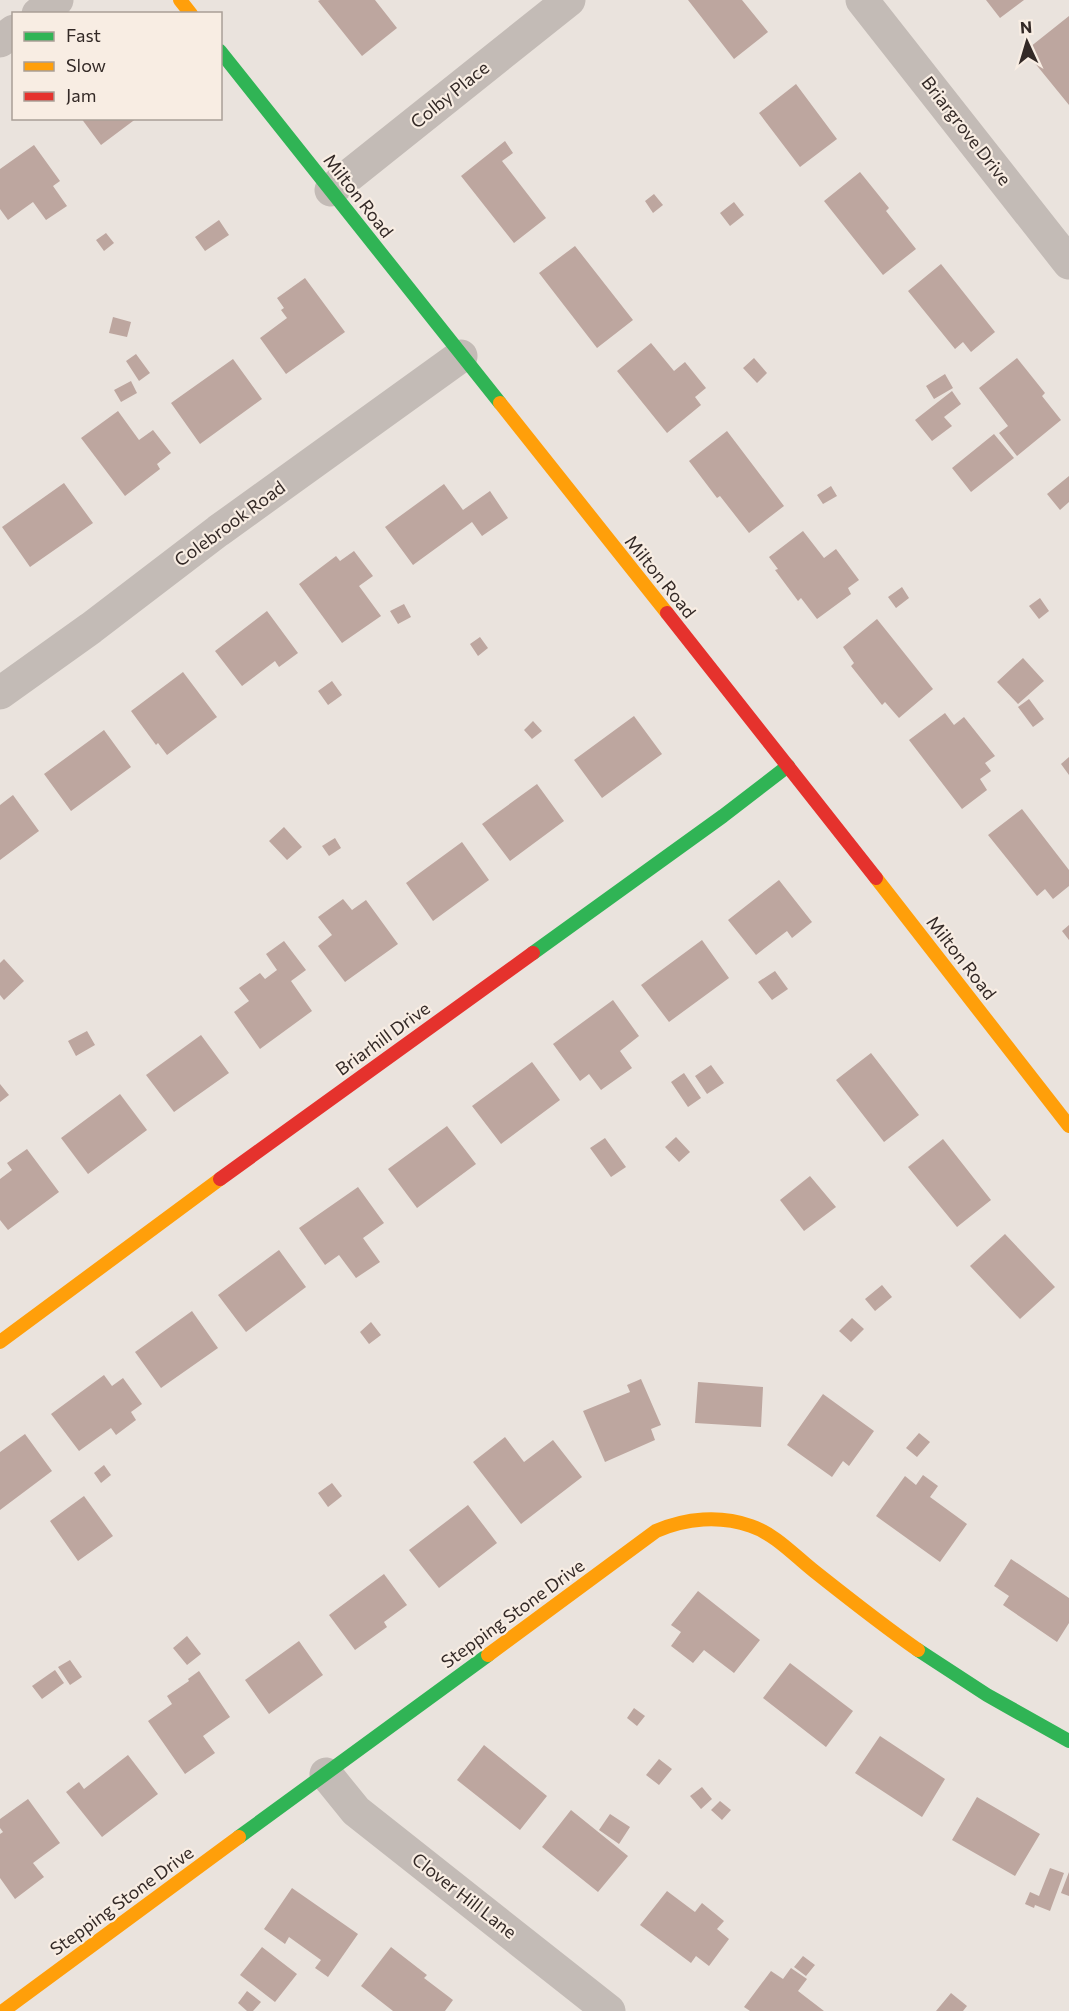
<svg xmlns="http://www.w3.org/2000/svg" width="1069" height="2011" viewBox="0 0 1069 2011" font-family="Commissioner,sans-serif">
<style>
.building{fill:#bda69f}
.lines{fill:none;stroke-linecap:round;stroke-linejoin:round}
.street{stroke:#c3bbb6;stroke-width:33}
.fast{stroke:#30b455;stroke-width:14}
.slow{stroke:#ff9f0a;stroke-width:14}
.jam{stroke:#e5322d;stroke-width:14}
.labels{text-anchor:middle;stroke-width:4.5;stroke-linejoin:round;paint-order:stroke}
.street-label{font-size:18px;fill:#332926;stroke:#f8ede3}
</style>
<rect width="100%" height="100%" fill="#eae3dd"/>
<path class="building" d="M320,0H375L397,28L362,56L318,1Z
M688,0H742L768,32L734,59Z
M986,0H1024L1000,18Z
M1069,16V105L1025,51Z
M796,84L837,139L800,167L759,113Z
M81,118H137L101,145Z
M505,141L513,153L502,161L546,218L514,243L461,176Z
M34,145L60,181L53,186L67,206L46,220L33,202L8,220L0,209V169Z
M860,172L889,208L886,211L916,249L883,275L824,201Z
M654,194L663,205L653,213L645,201Z
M734,202L744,215L730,226L720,213Z
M219,220L229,235L205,251L195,237Z
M106,233L114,243L104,251L96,240Z
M575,246L633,320L597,348L539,273Z
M941,264L995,332L971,352L963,342L955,349L908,291Z
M305,278L345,332L286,374L260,338L287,318L281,310L284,308L277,298Z
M113,317L131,322L127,337L109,333Z
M651,343L674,371L685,362L706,388L695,397L701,405L667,433L617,371Z
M136,354L150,373L139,381L126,361Z
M754,358L767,373L757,383L743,368Z
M1017,358L1045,393L1042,396L1061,420L1017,456L999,433L1008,426L979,388Z
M233,359L262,399L200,444L171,403Z
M945,374L953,388L934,399L926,386Z
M131,381L137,393L121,402L114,390Z
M952,391L961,404L944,417L952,426L932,441L915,420Z
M118,411L139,440L153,430L171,453L157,464L160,469L125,496L81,438Z
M727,431L784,506L749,533L720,496L717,498L689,461Z
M994,434L1014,458L971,492L952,468Z
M1069,476V502L1060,510L1047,494Z
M64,483L93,523L30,567L2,527Z
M444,484L463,510L490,491L508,518L482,536L472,522L413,565L385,527Z
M831,486L837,496L823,504L817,495Z
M803,531L824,558L836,549L859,580L848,588L851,594L817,619L801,598L798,601L775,570L778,569L769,557Z
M354,551L373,576L359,586L381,616L342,643L299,584L336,556L340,561Z
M902,587L909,598L896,608L888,597Z
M1040,598L1049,611L1039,619L1029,606Z
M404,604L411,617L398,624L390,611Z
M267,611L298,653L279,667L275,661L242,686L215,651Z
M877,619L933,689L899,718L885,702L882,705L851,666L854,663L843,647Z
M480,637L488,648L478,656L470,644Z
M1023,658L1044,681L1018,704L997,682Z
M183,672L217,717L167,755L158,743L156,745L131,711Z
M332,681L342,695L328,705L318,691Z
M1029,699L1044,719L1033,727L1018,707Z
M945,713L954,725L964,717L995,756L985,763L991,771L980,779L987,790L962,809L909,740Z
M634,716L662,754L602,798L574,760Z
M533,721L542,731L532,739L524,730Z
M104,730L131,767L71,811L44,774Z
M1069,757V775L1061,764Z
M537,784L564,821L510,861L482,824Z
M13,795L39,831L0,860V805Z
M1022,809L1069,870V886L1053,899L1045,889L1037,896L988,835Z
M284,827L302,847L287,860L269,841Z
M335,838L341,848L329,856L322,846Z
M462,842L489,880L433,921L406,883Z
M779,880L812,922L792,938L787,931L756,955L728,920Z
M343,899L352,910L366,900L398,944L345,982L318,946L332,935L318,917Z
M1069,925V940L1062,931Z
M702,940L729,978L669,1022L641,985Z
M284,941L306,970L291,981L312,1011L260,1049L234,1012L249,1001L239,988L260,973L265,979L277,970L266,954Z
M4,959L24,981L4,1000L0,995V963Z
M775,971L788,989L772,1000L758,982Z
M613,1000L639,1036L620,1051L632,1068L601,1090L589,1074L580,1081L553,1044Z
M87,1031L95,1045L76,1056L68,1041Z
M201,1035L229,1073L174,1112L146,1075Z
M871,1053L919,1115L884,1142L836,1080Z
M532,1062L560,1100L501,1144L472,1106Z
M711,1065L724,1083L707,1094L695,1076Z
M684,1073L701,1098L688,1107L671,1082Z
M0,1084L9,1095L0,1102Z
M120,1094L147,1130L88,1174L61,1138Z
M447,1126L476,1164L417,1208L388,1169Z
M676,1137L690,1152L679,1162L665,1147Z
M605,1138L626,1167L611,1177L590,1148Z
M943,1139L991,1200L957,1227L908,1167Z
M27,1149L59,1192L8,1230L0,1220V1179L12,1170L7,1163Z
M810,1176L836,1207L804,1231L780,1200Z
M358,1187L384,1223L363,1238L380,1262L356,1278L339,1255L325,1265L299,1228Z
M1005,1234L1055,1287L1020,1319L970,1266Z
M279,1250L306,1287L246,1332L218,1295Z
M882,1285L892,1297L875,1311L865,1299Z
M192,1311L218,1348L161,1388L135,1352Z
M852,1318L864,1329L851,1342L839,1331Z
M371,1322L381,1335L369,1344L360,1332Z
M104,1375L112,1386L123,1378L142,1404L131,1412L136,1420L116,1435L111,1428L79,1451L51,1414Z
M641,1379L661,1425L651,1429L655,1440L605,1462L583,1411L630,1392L627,1385Z
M698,1382L763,1387L761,1427L695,1423Z
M823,1394L874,1431L849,1466L843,1461L832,1477L787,1445Z
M919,1433L930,1442L917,1457L906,1448Z
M25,1434L52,1471L0,1510V1452Z
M505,1437L524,1462L553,1440L582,1477L521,1524L473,1462Z
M104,1465L111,1475L101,1483L94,1473Z
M923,1475L938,1486L930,1497L967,1524L940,1562L876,1516L905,1476L916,1485Z
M332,1483L342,1496L328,1507L318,1493Z
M84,1496L113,1536L78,1561L50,1521Z
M468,1505L497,1543L439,1588L409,1550Z
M1011,1559L1069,1598V1623L1057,1642L1003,1605L1009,1596L994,1586Z
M384,1574L407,1605L384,1622L387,1627L355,1650L329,1615Z
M698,1591L760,1640L734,1673L704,1650L693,1663L671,1646L681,1632L671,1625Z
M187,1636L201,1654L187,1665L173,1648Z
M299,1641L323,1675L269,1714L245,1680Z
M70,1660L82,1677L70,1685L58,1667Z
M790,1663L853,1711L826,1747L763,1698Z
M55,1670L64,1683L42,1699L32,1686Z
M199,1671L230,1717L203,1736L215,1753L185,1774L148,1721L172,1704L167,1696L189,1681L188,1679Z
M634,1708L645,1716L637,1726L627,1718Z
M880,1736L945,1779L922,1817L855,1773Z
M484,1745L547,1796L520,1830L457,1780Z
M128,1755L158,1794L102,1837L66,1792L79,1782L84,1789Z
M659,1759L672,1769L659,1785L646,1775Z
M702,1787L712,1799L701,1809L690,1796Z
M977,1797L1040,1834L1015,1876L952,1840Z
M28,1799L60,1843L33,1863L44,1877L15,1899L0,1878V1834L3,1832L0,1828V1819Z
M720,1801L731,1810L722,1820L711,1810Z
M571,1810L628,1856L598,1892L542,1847Z
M610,1814L630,1827L619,1844L599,1830Z
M1050,1868L1064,1873L1050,1911L1035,1905L1034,1908L1025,1904L1030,1892L1039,1896Z
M1069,1872V1896L1061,1893Z
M292,1888L358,1934L328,1977L315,1968L321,1960L289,1937L285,1944L264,1929Z
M667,1891L695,1912L702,1903L724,1921L717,1929L729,1939L709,1966L696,1956L691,1963L640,1925Z
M262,1947L297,1974L275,2002L240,1975Z
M391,1947L427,1975L424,1978L453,2000L445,2011H393L361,1986Z
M803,1956L815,1965L806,1976L794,1967Z
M791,1968L807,1979L798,1991L824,2011H750L744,2007L771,1971L783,1979Z
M247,1991L261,2002L253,2011H247L238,2003Z
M951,1993L967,2006L963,2011H936Z"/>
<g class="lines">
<path class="street" d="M862,0L1069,263
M38,14L57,0
M0,41L14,31
M331,190L569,0
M0,693L91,628L218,531L461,356
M326,1774L356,1811L609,2011"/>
<path class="fast" d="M220,51L500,403
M533,953L723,816L788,766
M918,1650L987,1695L1069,1741
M239,1837L488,1655"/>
<path class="slow" d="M180,0L191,14
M500,403L667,613
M876,878L1069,1126
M0,1342L220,1179
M488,1655L656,1531C686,1518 720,1515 751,1526C775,1534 795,1556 814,1571C848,1598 882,1625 918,1650
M3,2011L239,1837"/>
<path class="jam" d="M667,613L876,878
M220,1179L533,953"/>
</g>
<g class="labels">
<g class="street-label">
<text transform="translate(450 95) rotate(-39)" y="6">Colby Place</text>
<text transform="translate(966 131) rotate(52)" y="6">Briargrove Drive</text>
<text transform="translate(358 196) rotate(52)" y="6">Milton Road</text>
<text transform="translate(230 524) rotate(-36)" y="6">Colebrook Road</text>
<text transform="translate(660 577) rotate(51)" y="6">Milton Road</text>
<text transform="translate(961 958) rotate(52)" y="6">Milton Road</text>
<text transform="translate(383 1039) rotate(-36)" y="6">Briarhill Drive</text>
<text transform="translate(513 1614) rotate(-36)" y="6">Stepping Stone Drive</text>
<text transform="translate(464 1896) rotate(38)" y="6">Clover Hill Lane</text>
<text transform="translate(122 1901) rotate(-36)" y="6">Stepping Stone Drive</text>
</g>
</g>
<rect x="12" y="12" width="210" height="108" fill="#f8ede3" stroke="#a99f97" stroke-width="1.5"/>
<rect x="24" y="32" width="30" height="9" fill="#30b455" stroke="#a99f97" stroke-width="1.5"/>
<text x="66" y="42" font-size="18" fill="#332926">Fast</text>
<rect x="24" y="62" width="30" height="9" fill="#ff9f0a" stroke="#a99f97" stroke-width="1.5"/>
<text x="66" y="72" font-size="18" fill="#332926">Slow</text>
<rect x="24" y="92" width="30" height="9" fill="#e5322d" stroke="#a99f97" stroke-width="1.5"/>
<text x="66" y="102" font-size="18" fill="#332926">Jam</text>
<g transform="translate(1027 42) rotate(356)" stroke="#f8ede3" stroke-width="4.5" paint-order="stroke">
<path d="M0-4.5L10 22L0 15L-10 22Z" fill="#332926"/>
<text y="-9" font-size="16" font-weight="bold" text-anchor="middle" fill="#332926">N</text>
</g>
</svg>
